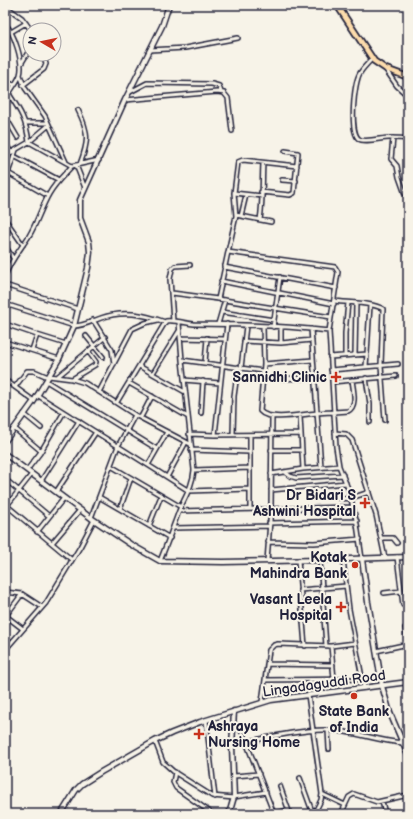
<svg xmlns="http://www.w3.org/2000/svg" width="413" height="819" viewBox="0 0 413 819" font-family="'Balsamiq Sans',sans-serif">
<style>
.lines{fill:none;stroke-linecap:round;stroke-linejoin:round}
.stream{stroke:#6284a5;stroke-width:1}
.street-casing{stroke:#22223b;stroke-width:6}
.secondary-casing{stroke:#22223b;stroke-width:7}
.primary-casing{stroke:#22223b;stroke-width:8}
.street{stroke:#f7f3e8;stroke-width:3}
.secondary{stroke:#f7f3e8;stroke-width:4}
.primary{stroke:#fddcac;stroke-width:4.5}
.poi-dot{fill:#c8321e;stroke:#f7f3e8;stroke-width:1.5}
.labels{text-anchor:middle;stroke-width:4;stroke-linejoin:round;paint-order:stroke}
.poi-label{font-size:14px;font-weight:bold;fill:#22223b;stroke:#f7f3e8;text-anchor:end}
.street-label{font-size:14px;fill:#22223b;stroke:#f7f3e8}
</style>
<rect width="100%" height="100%" fill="#f7f3e8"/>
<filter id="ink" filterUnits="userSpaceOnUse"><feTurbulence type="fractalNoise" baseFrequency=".025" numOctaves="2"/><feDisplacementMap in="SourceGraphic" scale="8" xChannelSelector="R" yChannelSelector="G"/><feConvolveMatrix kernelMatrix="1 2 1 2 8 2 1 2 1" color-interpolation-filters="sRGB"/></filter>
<g filter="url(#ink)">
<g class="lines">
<path class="stream" d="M144,5L154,8L159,5"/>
<g class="street-casing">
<path id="street" d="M5,6L22,18L31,30
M5,24C14,32 24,63 20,75C18,81 12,88 9,94C21,112 26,120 29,142L5,156
M11,32L26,23
M150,50L185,48L238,38
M372,59C368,63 363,68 360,73C354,83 349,132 359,139C364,143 382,138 389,138C396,138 402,138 408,139
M21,64L30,49
M386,70L397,86L408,96
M20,75L25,88L45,116L66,162
M5,81L14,85
M23,85L44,69L46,64L43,54
M130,92L147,83L212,84L219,86L221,92
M125,100L217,92L224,93L228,98L232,131
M78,110C89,132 89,141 80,164
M5,116L18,138
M26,123H48
M393,138L391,159L397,166L399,177L405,194
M5,142L11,153
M14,156L59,180
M76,165L85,188
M72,166L99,160
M8,173L16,150
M5,179L8,173L48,196
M282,180L296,181
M261,192L290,195L294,193L298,153L285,151
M234,193L262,196
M236,215L271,222
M241,216L246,195
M5,219L23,245
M260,220C263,201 262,182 263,163
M5,246L13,258
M228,252L236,216L234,193L238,162L243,160L297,166
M224,267L336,288
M5,276C10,261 20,250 29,236C37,223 41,208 49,194C55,183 64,175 72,166L29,142L49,125
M221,281L334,304
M5,285L78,309
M172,293L218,299L331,317
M218,299L228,252L335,267L338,272L329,331L336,447L339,466L349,491L357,524L362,559
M334,301C347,303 373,302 383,309L381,365L385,420
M5,304L74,326C84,326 92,321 101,318C123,310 143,314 165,322
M222,312L274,320
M93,320L112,350L114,364
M173,321L170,279L172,269L175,266L190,265
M5,324L37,335L66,344
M218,324L225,300
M263,327L264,364L260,411C269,422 304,414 317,413C328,412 338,412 348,411C358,406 353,389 352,380
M273,327L280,277
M281,327V343
M311,329L321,467
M86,336L103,357
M180,338L225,339
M244,341L281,343L312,340
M5,342L59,359
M32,350L37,335
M345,355V333L348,303
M355,355L356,304
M330,357L367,354L370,305
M182,360L263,371
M205,363L207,338
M264,364L313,360
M139,366L185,392
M366,366L367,354
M241,368L246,326
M331,370L398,364
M153,373L179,331
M49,376L72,379L85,383L135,415
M57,377L105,337
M366,378L370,404V422
M72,379L95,365L96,362L88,351
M263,379L314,378
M5,380L34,401
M184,380L220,383
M46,381L157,449
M332,382L396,376
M129,383L188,417
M15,387L27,371H34L48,377
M99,392L132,329L145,323L158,320
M37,395L189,491L250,489
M117,402L166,321C175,320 185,323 194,324C239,324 284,326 329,331
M201,413L203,381
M24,414L41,428
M300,416L303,469L339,466
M141,417L152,396
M14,428L41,451
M335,433L346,434L352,440L376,515L385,558
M189,434L215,435L300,434
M215,435L227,324
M233,435L234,396L238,367
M250,435V509
M191,450L249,452
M271,450H302
M148,465L167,432
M111,466L181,507
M27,470L40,453L64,412
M194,470L250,468
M285,472L290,476L296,478L343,475
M271,474L303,469
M167,477L186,442
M5,479L49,516
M41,481L79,421
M271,490L346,483
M56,492L96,432
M332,494C340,504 359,495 369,492
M99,497L170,538
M5,504L72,560
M5,508L32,474
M120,509L131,478
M179,511L353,507
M91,518L118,446L135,415L190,444
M269,523L357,521
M149,526L161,496
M173,528L269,526
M37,532L64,498
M382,538H393L397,543
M268,542L314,543L360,539
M52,543L80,510
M397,557L403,605
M343,559L349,609L364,688
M298,560L305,646
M320,560L326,646
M160,561C167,544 173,527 179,511C185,497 193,485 194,470L182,360L179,323
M267,561L271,508L272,417
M300,590L346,586
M5,592L22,594L42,607
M384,593L401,591
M6,616L23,629
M5,617L22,594
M405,628L408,643
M331,646L355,643
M5,650L46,603L80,547L94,520
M376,651L408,644
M267,664L333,665
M265,680L269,650L274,645L278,644L331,646L334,679
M308,695L322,794L321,800L314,814
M262,702L265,680L362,679
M206,720L215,797
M234,724L238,726L243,734L274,814
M328,730L329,749
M155,741L163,762L174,772L212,796L234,798
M246,742C270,737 304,729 328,730C354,731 378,741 403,743
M175,772L173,782L176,788L210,812
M234,776L259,774
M300,778L313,814
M280,786L290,814
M322,794L345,805
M234,797L266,792
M382,801L385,814
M274,814L288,810
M341,814L349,797L354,794L377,802L408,795"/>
</g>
<g class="secondary-casing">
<path id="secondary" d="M5,441L34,401L59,359L74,326L88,268L90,252L89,242L80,218V200L125,100L162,26L169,5
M5,454L91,518L130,544L160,561L223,562L320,560L408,557
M362,559L368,602L382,686L390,713L408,755
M61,814L76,790L82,784L101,772L155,741L172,733L200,722L271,700L408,682
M229,814L234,797L232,746L234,711"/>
</g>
<g class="primary-casing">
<path id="primary" d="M337,5L374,61L386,69L408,77"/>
</g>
<use href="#street" class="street"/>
<use href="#secondary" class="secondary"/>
<use href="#primary" class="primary"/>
</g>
</g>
<g class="poi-dot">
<path d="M334 371h4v4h4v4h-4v4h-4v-4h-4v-4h4z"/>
<path d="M363 497h4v4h4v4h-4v4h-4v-4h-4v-4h4z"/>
<circle cx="355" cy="565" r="4"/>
<path d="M339 601h4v4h4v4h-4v4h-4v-4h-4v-4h4z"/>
<circle cx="354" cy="696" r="4"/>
<path d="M197 728h4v4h4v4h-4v4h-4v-4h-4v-4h4z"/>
</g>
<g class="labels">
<g class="poi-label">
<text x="327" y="382">Sannidhi Clinic</text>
<text x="356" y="500">Dr Bidari S<tspan x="356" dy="16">Ashwini Hospital</tspan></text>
<text x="347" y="562">Kotak<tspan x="347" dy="16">Mahindra Bank</tspan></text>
<text x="332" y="604">Vasant Leela<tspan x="332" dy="16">Hospital</tspan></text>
<text x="354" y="716" text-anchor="middle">State Bank<tspan x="354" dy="16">of India</tspan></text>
<text x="208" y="731" text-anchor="start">Ashraya<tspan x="208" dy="16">Nursing Home</tspan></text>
</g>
<g class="street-label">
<text transform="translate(324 683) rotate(-8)" y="5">Lingadaguddi Road</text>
</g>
</g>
<rect width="413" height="819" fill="none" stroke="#f7f3e8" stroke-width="20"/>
<rect x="10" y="10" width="393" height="799" fill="none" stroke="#22223b" stroke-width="1.5" filter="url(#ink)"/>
<g transform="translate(42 42) rotate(279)"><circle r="19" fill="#f7f3e8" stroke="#a29fa3"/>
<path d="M0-3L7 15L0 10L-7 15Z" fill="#c8321e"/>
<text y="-6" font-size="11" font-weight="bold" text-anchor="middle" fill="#22223b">N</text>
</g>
</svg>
